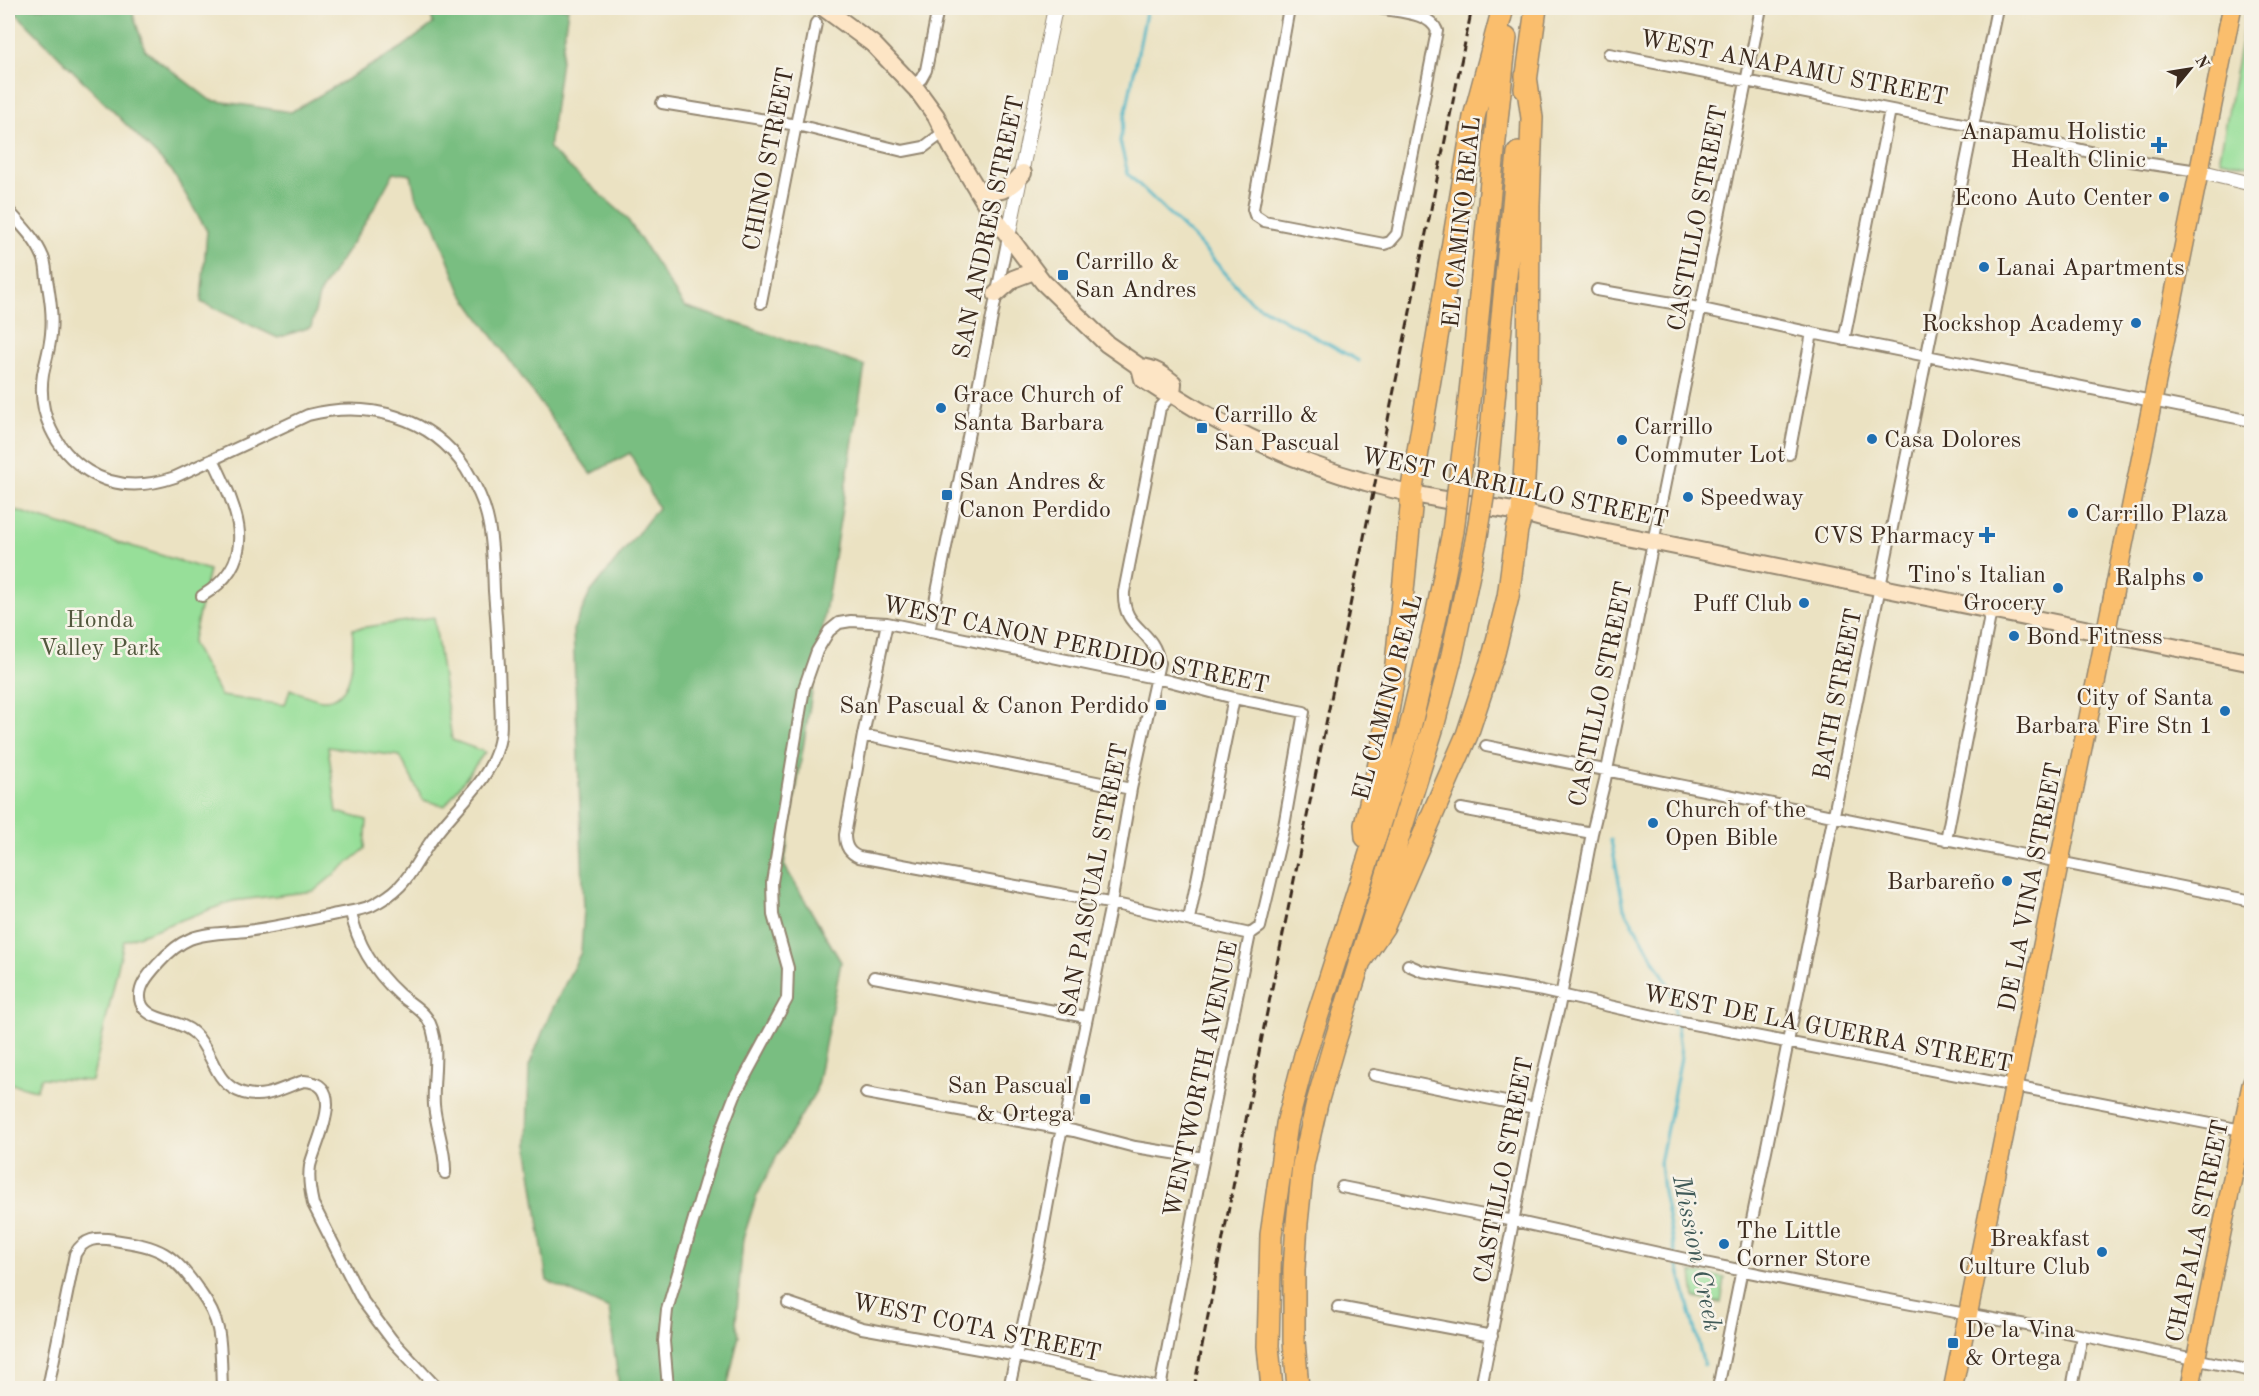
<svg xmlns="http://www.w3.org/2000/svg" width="2259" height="1396" viewBox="0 0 2259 1396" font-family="'Old Standard TT',serif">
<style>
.green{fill:#97df99;stroke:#69845c;stroke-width:1.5}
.forest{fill:#79be81;stroke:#5a7450;stroke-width:1.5}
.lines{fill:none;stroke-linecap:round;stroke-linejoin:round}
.stream{stroke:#48b4c5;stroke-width:3}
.minor-casing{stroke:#938670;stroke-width:14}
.tertiary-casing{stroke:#938670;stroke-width:16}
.secondary-casing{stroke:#938670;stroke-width:20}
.primary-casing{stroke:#938670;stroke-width:21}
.motorway-casing{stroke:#938670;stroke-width:24}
.minor{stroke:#fff;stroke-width:10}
.tertiary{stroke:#fff;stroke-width:14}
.secondary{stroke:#fde5c5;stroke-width:16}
.primary{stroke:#fabe6d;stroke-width:18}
.motorway{stroke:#fabe6d;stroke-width:21}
.rail{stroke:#3b2a1e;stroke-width:3;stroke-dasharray:9 4.5;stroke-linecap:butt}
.motorway-bridge-casing{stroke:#938670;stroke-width:24;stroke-linecap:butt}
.motorway-bridge{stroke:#fabe6d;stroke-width:21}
.poi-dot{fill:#1f6fb2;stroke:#f7f3e8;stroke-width:2}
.labels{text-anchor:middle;stroke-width:5;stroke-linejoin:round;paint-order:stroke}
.street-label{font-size:24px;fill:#3b2a1e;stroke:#f7f3e8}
.poi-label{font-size:24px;fill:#3b2a1e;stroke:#f7f3e8;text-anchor:start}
.park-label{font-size:24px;fill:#52573d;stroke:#f7f3e8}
.water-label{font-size:26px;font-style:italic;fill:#405a58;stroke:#f7f3e8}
</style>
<rect width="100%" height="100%" fill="#f7f3e8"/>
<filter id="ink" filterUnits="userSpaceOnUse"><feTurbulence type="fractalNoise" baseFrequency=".0167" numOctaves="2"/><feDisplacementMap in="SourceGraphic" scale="12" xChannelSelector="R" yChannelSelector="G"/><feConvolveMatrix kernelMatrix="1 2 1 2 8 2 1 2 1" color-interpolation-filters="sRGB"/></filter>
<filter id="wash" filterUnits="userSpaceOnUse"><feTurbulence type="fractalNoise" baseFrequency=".008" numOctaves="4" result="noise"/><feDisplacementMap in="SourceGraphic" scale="24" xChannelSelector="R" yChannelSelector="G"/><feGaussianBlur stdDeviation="1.35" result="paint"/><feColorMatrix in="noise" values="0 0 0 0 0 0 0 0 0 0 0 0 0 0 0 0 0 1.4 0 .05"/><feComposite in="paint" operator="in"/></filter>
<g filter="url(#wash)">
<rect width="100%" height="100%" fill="#ebe2c2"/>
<path class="green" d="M2247,8H2252L2251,166L2221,160L2220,156Z
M8,508L209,570L192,643L221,696L285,705L290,689C298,692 318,701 325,700C357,698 352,651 353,629L434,617L452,740L485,752L445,806L423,800L400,756L328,747L337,812L367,820L365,849L314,891L233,901L124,941L92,1081L41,1078L36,1090L8,1083Z
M1692,1272L1725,1278L1721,1303L1695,1298Z"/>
<path class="forest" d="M11,8H131L145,50L210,100L291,112L401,48L433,24L430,8H568L549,149L626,217L684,306L865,366L784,865L841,962L816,1091L778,1154L756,1198L743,1239L736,1322L739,1335L727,1388H619L609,1309L547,1281L527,1144L529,1066L550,1014L581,952L584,910L573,630L590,593L658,508L630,453L591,474L461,292L434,223L416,198L411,175L394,172L369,217L320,292L311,327L278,338L201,302L207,231L172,171Z"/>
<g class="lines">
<path class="stream" d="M1147,8L1120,141L1128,174L1195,239L1250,301L1359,361
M1611,840L1624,908L1667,982L1673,998L1681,1057L1660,1163L1663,1191L1675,1253
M1676,1259L1704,1365"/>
</g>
</g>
<g filter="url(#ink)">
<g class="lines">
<g class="minor-casing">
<path id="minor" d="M1289,8L1253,209L1255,215L1264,221L1384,244L1390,242L1397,234L1437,31C1430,12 1397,12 1379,8
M1609,54L1973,126L2131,161L2198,171
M913,85L921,79L926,70L938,8
M662,103L797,125L903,151L924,147L944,132
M8,210C20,224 36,239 43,257C46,263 46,272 47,279C50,297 53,315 51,334C50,347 46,360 43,374C37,413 55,450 88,471C116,489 146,487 175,477L308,415C367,400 431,416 466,469C475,484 483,499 487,516C493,540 493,566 494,591C497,625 499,660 500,694C500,711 503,730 498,746C488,785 450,811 429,844C419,858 412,874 400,886C391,895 381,901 371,906C359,911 345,912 332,915C304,921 275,927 247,931C229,933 207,932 190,939C178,944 168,953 159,963C149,974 136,988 141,1003C148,1022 178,1018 194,1033C214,1052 213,1084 243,1093C266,1100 283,1087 304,1081C349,1084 315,1143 310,1166C308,1179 310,1191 313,1204L362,1300L392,1340L437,1388
M1597,290L1684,305L1812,333L2252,421
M761,303L816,23
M1844,340L1890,110
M1789,454L1812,333
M202,596C262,560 237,509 213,459
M887,623L863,735L845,835C845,846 849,853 859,857L1120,905L1250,934
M929,632L1008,237
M863,735L1131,789
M1486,746L2252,901
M1461,809L1592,833
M1946,840L1991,611
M351,912C357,944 375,972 399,994C408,1002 420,1008 427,1018C442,1040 432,1079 434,1105C436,1128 446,1150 445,1173
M1189,919L1234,698
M1408,965L1422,971L1543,991L1667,1019L2242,1130
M874,977L1086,1017
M1374,1075L1535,1108
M866,1093L1074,1131L1135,1147L1204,1158
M1342,1187L1514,1221L1690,1260L1862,1295L2060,1331L2252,1371
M788,1303L862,1328L1007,1354L1160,1388
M1338,1307L1492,1336
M48,1388L75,1254C84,1238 97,1237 114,1240C161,1247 172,1252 200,1292C208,1303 215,1315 218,1329C222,1348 221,1369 222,1388
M668,1388L664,1341L667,1310L716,1144L735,1095L787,999L788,968L773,915L772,882L804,688L817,651L829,631L839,623L851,621L887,623L1169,681L1234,698L1304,712L1284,826L1260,927L1250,934L1201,1171L1160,1388
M1009,1388L1039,1252L1059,1141L1066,1117L1111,904L1131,789L1159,663C1154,627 1122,631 1124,592L1160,408L1172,394
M1481,1388L1535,1108L1559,1007L1592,833L1605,780L1761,8
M1718,1388L1997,8
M2072,1388L2082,1336"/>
</g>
<g class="tertiary-casing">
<path id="tertiary" d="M2198,171L2252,184
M1008,237L1055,8"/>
</g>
<g class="secondary-casing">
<path id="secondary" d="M824,8L873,44L917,90L936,116L952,148L992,214L1043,282L1107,344L1140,367L1143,379L1163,392L1172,394C1232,432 1297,463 1366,482C1416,497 1467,503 1518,512C1533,515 1547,520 1562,523L2252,663
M977,190C1000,193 1007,192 1023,173
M996,294L1013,279L1034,271
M1140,367C1154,368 1162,374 1173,383L1172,394"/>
</g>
<g class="primary-casing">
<path id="primary" d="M1953,1388L2232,8
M2190,1388L2252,1082"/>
</g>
<g class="motorway-casing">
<path id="motorway" d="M1525,89L1536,8
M1461,467C1480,324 1489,181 1506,38
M1487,472L1518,153
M1366,837L1365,825L1380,759L1396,664L1411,508V494L1416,463L1474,117L1503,8
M1359,963L1384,926L1467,735L1494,653L1508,597L1517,530L1522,513L1528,413L1529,205L1532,118L1526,76
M1272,1388L1268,1346L1271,1235L1287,1124L1305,1055L1409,732L1435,622L1453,531
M1298,1388L1294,1341V1270L1297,1223L1303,1165L1317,1103L1332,1051L1433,727L1452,655L1477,536"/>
</g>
<use href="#minor" class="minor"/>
<use href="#tertiary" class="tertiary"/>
<use href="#secondary" class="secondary"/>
<use href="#primary" class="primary"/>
<use href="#motorway" class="motorway"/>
<path class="rail" d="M1194,1388L1263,1032L1472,8"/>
<g class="motorway-bridge-casing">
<path id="motorway-bridge" d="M1453,531L1461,467
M1477,536L1487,472"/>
</g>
<use href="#motorway-bridge" class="motorway-bridge"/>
</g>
</g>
<g class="poi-dot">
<path d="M2156 136h6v6h6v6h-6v6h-6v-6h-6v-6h6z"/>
<circle cx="2164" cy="197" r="6"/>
<circle cx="1984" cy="267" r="6"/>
<rect x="1057" y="269" width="12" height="12" rx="3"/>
<circle cx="2136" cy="323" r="6"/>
<circle cx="941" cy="408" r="6"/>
<rect x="1196" y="422" width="12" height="12" rx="3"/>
<circle cx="1872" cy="439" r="6"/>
<circle cx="1622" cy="440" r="6"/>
<rect x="941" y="489" width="12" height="12" rx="3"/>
<circle cx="1688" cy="497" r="6"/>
<circle cx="2073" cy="513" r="6"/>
<path d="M1984 526h6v6h6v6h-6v6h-6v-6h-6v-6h6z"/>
<circle cx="2198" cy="577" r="6"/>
<circle cx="2058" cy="588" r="6"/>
<circle cx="1804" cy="603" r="6"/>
<circle cx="2014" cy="636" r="6"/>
<rect x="1155" y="699" width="12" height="12" rx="3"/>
<circle cx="2225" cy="711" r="6"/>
<circle cx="1653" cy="823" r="6"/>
<circle cx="2007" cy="881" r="6"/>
<rect x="1079" y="1093" width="12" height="12" rx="3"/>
<circle cx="1724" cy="1244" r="6"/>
<circle cx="2102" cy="1252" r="6"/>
<rect x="1947" y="1337" width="12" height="12" rx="3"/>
</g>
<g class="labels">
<g class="street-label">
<text transform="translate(1794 67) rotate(11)" y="8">WEST ANAPAMU STREET</text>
<text transform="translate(768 159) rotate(-79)" y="8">CHINO STREET</text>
<text transform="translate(1697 218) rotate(-79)" y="8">CASTILLO STREET</text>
<text transform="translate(1461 222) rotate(-84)" y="8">EL CAMINO REAL</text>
<text transform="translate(988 227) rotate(-78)" y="8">SAN ANDRES STREET</text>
<text transform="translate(1515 487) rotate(12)" y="8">WEST CARRILLO STREET</text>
<text transform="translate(1076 644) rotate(12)" y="8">WEST CANON PERDIDO STREET</text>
<text transform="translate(1600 694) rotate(-78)" y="8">CASTILLO STREET</text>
<text transform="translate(1837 694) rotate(-79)" y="8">BATH STREET</text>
<text transform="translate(1387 697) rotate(-75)" y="8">EL CAMINO REAL</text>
<text transform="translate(1093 880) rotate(-79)" y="8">SAN PASCUAL STREET</text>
<text transform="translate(2030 887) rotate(-79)" y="8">DE LA VINA STREET</text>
<text transform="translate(1828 1028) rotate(11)" y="8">WEST DE LA GUERRA STREET</text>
<text transform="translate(1200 1079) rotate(-78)" y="8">WENTWORTH AVENUE</text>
<text transform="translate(1503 1170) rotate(-79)" y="8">CASTILLO STREET</text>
<text transform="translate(2197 1231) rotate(-78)" y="8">CHAPALA STREET</text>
<text transform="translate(977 1327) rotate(12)" y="8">WEST COTA STREET</text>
</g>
<g class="poi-label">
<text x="2146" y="139" text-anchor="end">Anapamu Holistic<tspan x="2146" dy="28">Health Clinic</tspan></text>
<text x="2152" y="205" text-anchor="end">Econo Auto Center</text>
<text x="1075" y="269">Carrillo &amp;<tspan x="1075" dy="28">San Andres</tspan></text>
<text x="1996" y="275">Lanai Apartments</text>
<text x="2124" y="331" text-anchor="end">Rockshop Academy</text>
<text x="953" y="402">Grace Church of<tspan x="953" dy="28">Santa Barbara</tspan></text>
<text x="1214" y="422">Carrillo &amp;<tspan x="1214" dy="28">San Pascual</tspan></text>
<text x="1634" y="434">Carrillo<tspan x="1634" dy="28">Commuter Lot</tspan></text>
<text x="1884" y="447">Casa Dolores</text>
<text x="959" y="489">San Andres &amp;<tspan x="959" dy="28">Canon Perdido</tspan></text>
<text x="1700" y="505">Speedway</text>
<text x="2085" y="521">Carrillo Plaza</text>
<text x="1975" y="543" text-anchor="end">CVS Pharmacy</text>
<text x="2046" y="582" text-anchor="end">Tino's Italian<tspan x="2046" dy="28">Grocery</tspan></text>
<text x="2186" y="585" text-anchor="end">Ralphs</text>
<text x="1792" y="611" text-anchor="end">Puff Club</text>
<text x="2026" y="644">Bond Fitness</text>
<text x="2213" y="705" text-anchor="end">City of Santa<tspan x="2213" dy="28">Barbara Fire Stn 1</tspan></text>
<text x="1149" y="713" text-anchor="end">San Pascual &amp; Canon Perdido</text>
<text x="1665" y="817">Church of the<tspan x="1665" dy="28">Open Bible</tspan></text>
<text x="1995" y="889" text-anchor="end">Barbareño</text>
<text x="1073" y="1093" text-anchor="end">San Pascual<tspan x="1073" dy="28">&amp; Ortega</tspan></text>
<text x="1736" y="1238">The Little<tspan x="1736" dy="28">Corner Store</tspan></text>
<text x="2090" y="1246" text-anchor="end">Breakfast<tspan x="2090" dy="28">Culture Club</tspan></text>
<text x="1965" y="1337">De la Vina<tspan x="1965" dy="28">&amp; Ortega</tspan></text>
</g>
<g class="park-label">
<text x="100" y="627">Honda<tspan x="100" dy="28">Valley Park</tspan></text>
</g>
<g class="water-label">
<text transform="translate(1698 1253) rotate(78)" y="9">Mission Creek</text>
</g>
</g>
<rect width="2259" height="1396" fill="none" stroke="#f7f3e8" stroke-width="30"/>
<g transform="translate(2190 69) rotate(60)" stroke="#f7f3e8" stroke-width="4.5" paint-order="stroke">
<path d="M0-4.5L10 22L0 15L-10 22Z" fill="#3b2a1e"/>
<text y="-9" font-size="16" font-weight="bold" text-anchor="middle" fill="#3b2a1e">N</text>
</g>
</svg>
